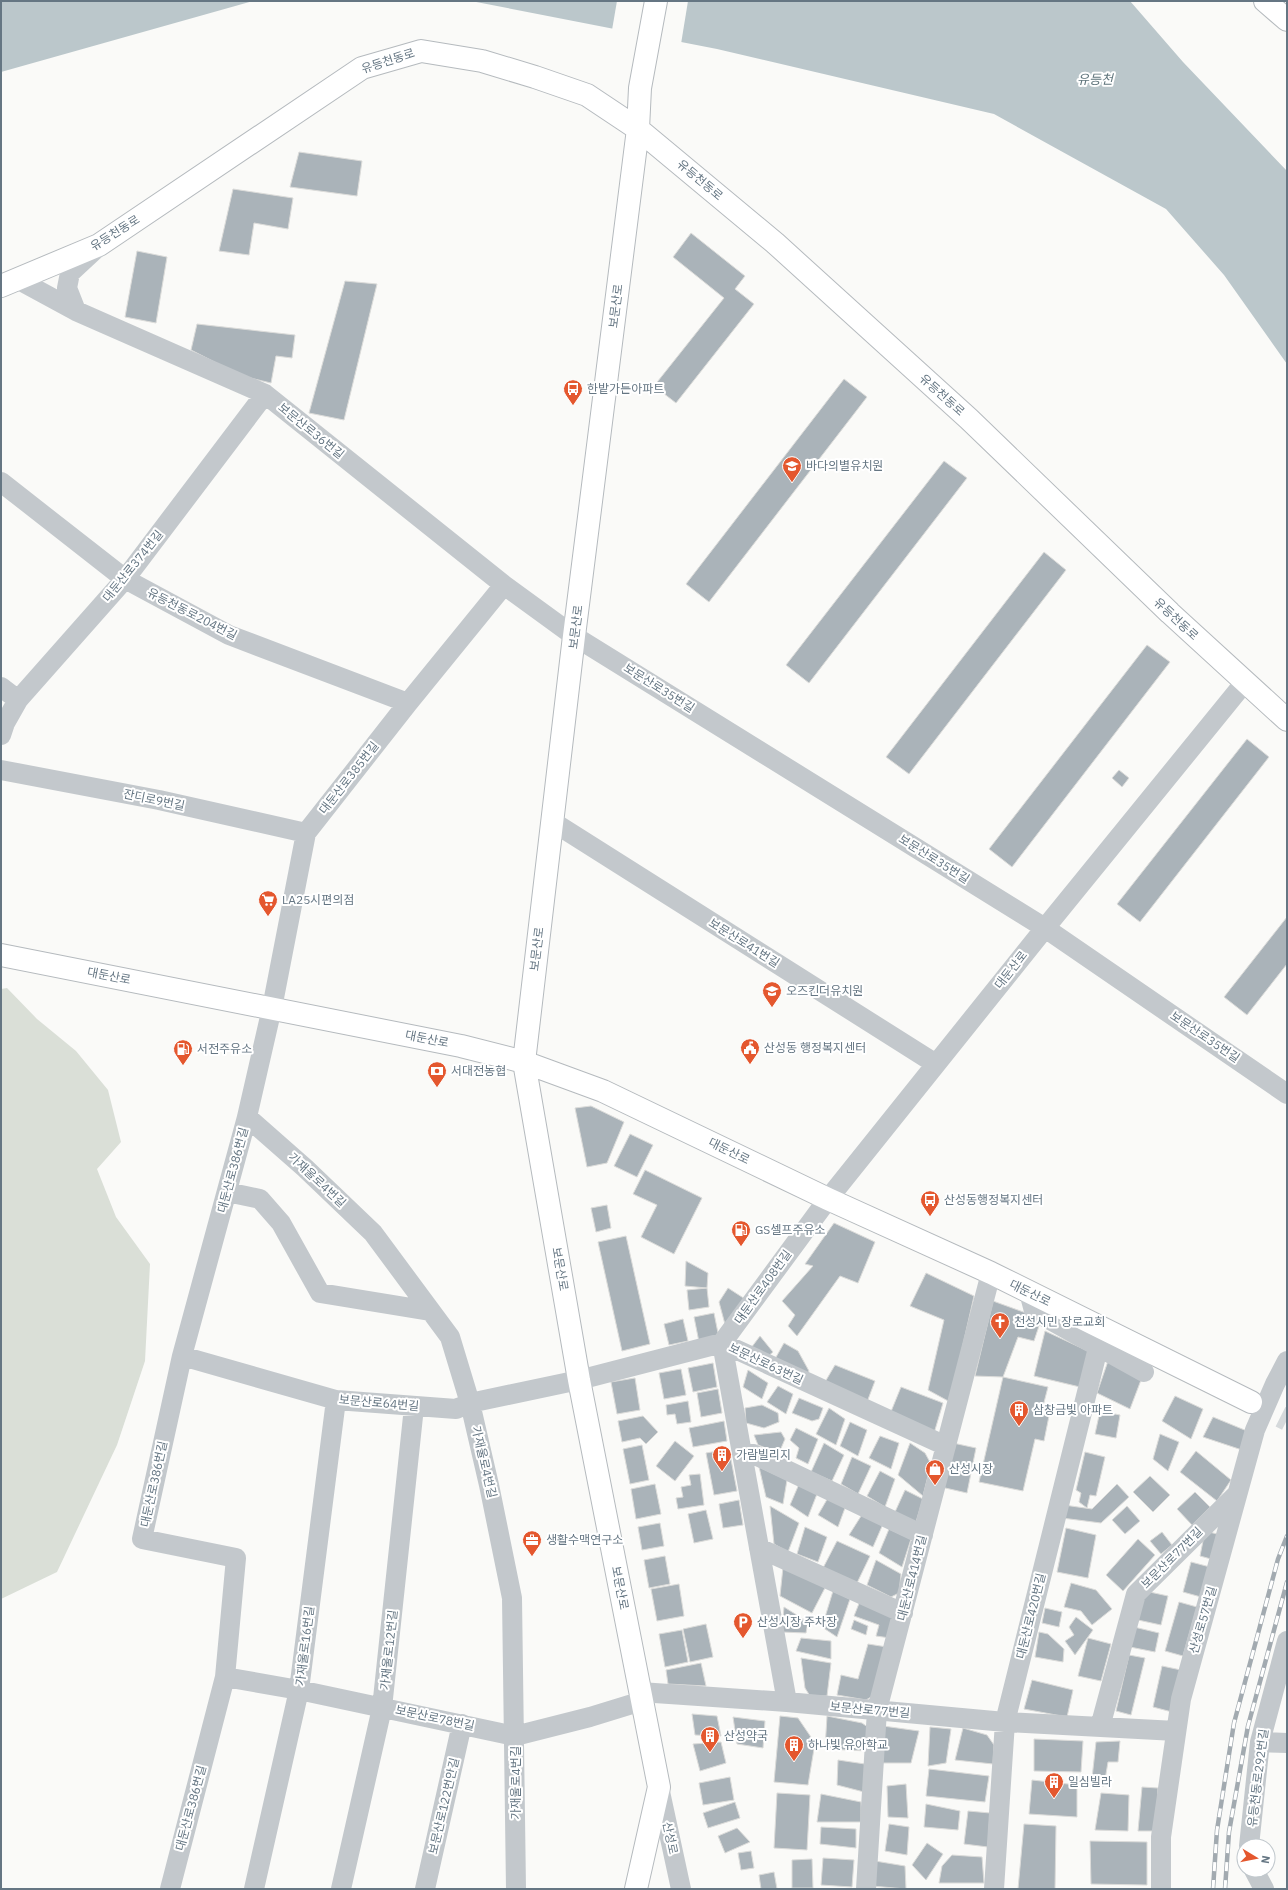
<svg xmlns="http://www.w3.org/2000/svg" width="1288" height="1890" viewBox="0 0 1288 1890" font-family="'IBM Plex Sans','Noto Sans KR',sans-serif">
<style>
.green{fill:#dadfd7}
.water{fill:#bbc7cb}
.pier{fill:#fafaf8}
.building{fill:#aab3b9;stroke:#dcdcda}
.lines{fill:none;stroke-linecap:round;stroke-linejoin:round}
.major-tunnel{stroke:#d5d9db;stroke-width:22;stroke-dasharray:22 11;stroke-linecap:butt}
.major-casing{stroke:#b5babe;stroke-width:24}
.minor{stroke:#c3c8cc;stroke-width:20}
.major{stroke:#fff;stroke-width:22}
.rail-casing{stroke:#a2aab0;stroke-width:4.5}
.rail{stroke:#fff;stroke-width:3;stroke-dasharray:9;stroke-linecap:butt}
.labels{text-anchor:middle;stroke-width:4;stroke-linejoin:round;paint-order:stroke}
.street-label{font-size:12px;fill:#657683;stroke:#fff}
.poi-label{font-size:12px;fill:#657683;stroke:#fff;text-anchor:start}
.water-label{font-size:13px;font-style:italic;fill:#60757c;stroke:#fff}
</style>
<rect width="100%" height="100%" fill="#fafaf8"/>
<path class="green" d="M7,988L37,1019L76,1051L108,1090L121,1142L97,1169L116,1217L150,1264L145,1361L117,1445L57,1572L1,1599V989Z"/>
<path class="water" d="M1,1H253L1,72Z
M471,1H1130L1183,62L1287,171V364L1224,275L1166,209L994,114L717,49Z"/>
<path class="pier" d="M617,1H688L681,44L612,30Z"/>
<path class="building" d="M299,152L362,161L357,196L290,187Z
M233,189L293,198L288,229L254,223L249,255L219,251Z
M691,233L745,276L735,289L754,304L676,403L654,386L724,298L673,257Z
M137,251L167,257L156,323L125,317Z
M345,281L377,284L344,420L309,413Z
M197,324L295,335L292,358L276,356L271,383L242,376L191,350Z
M844,379L867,397L709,602L686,584Z
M944,461L967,478L809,683L786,665Z
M1044,552L1066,570L909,774L886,757Z
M1147,645L1170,662L1012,867L989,849Z
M1247,739L1269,757L1140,922L1117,904Z
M1119,770L1129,778L1122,787L1112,778Z
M1287,917V964L1247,1015L1224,997Z
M591,1106L624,1122L607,1163L587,1167L575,1108Z
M630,1134L653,1145L637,1177L614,1166Z
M645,1170L702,1198L674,1254L641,1237L657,1205L633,1194Z
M607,1205L611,1228L596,1232L591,1208Z
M834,1223L875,1242L858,1283L840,1276L797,1336L788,1326L795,1315L782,1301L813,1266L805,1264Z
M626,1236L650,1344L622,1351L598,1242Z
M686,1261L708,1273L707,1288L685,1286Z
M926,1273L974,1296L950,1402L928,1390L944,1320L910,1306Z
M707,1288L709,1307L689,1310L687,1290Z
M728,1288L745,1299L726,1328L719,1302Z
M993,1301L1026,1313L1040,1323L1034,1341L1018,1337L1003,1377L975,1376Z
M714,1313L719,1338L699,1342L694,1317Z
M683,1319L688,1341L669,1345L664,1324Z
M1045,1331L1088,1351L1080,1387L1034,1376Z
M760,1336L773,1352L766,1358L751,1348Z
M784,1343L798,1351L809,1371L804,1382L771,1366Z
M1108,1361L1141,1380L1130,1409L1097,1393Z
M713,1363L717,1387L693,1392L688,1368Z
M835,1365L875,1381L867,1402L825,1382Z
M681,1369L686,1395L664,1399L659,1373Z
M748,1370L768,1383L762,1399L743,1387Z
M1003,1377L1048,1387L1041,1414L1049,1416L1044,1441L1035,1439L1023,1491L979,1482Z
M635,1378L640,1410L617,1414L611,1382Z
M778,1386L793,1394L786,1414L767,1402Z
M901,1387L943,1403L932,1440L890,1414Z
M718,1389L722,1413L701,1417L697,1393Z
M1175,1396L1203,1409L1191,1439L1162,1421Z
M799,1398L823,1408L819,1419L812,1421L792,1413Z
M688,1401L691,1422L677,1424L675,1414L667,1415L666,1405Z
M762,1405L778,1413L779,1422L764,1428L746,1423L745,1408Z
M829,1408L845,1419L836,1445L816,1434Z
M1100,1411L1120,1415L1116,1438L1095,1434Z
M643,1416L658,1432L646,1444L640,1438L622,1442L618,1421Z
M1213,1417L1247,1431L1242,1450L1203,1437Z
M724,1421L727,1441L693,1447L689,1428Z
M850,1422L867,1430L858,1456L840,1446Z
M796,1428L818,1439L808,1464L796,1458L799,1448L790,1440Z
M781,1432L785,1439L779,1453L758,1445L754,1435Z
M1160,1434L1179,1442L1168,1471L1153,1459Z
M880,1436L899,1443L891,1469L869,1458Z
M675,1441L694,1456L675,1481L656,1466Z
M824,1443L844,1455L832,1481L811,1472Z
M910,1443L925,1453L931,1464L923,1496L898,1475Z
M953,1443L976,1448L967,1493L941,1487Z
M642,1445L649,1480L630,1484L623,1449Z
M729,1449L737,1491L714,1495L706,1453Z
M1196,1451L1231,1480L1217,1501L1180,1472Z
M1085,1452L1105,1457L1096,1496L1090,1495L1087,1508L1079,1502L1081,1493L1076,1490Z
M852,1457L871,1466L858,1494L841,1484Z
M759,1467L787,1480L783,1504L766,1497Z
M880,1471L895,1479L885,1507L867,1496Z
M700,1474L704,1505L678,1509L676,1498L683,1497L681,1487L691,1485L689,1475Z
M1150,1476L1170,1495L1153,1512L1133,1492Z
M655,1484L661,1514L636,1519L631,1489Z
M799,1484L817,1494L808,1517L790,1505Z
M1117,1484L1129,1497L1101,1523L1062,1518L1064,1505L1092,1509Z
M905,1490L923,1499L916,1522L895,1512Z
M1195,1492L1210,1507L1192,1525L1177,1509Z
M829,1496L845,1508L838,1527L818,1515Z
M739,1500L743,1525L723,1528L719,1504Z
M770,1506L799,1523L788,1552L774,1544Z
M1127,1506L1140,1521L1125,1534L1112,1520Z
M706,1510L713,1539L694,1543L688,1514Z
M863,1513L883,1524L873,1547L849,1535Z
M660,1523L664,1546L642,1550L638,1527Z
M805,1527L827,1537L818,1562L797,1554Z
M1066,1528L1096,1535L1088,1578L1057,1572Z
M889,1529L911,1539L902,1567L879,1553Z
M1205,1531L1217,1534L1211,1559L1200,1556Z
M1162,1532L1172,1545L1161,1554L1150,1541Z
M1138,1539L1155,1555L1123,1591L1106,1575Z
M837,1541L870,1556L857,1583L823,1568Z
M665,1556L670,1584L649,1588L644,1560Z
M876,1560L901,1574L899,1593L891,1597L867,1585Z
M1191,1562L1210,1567L1201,1597L1183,1592Z
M783,1567L827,1584L812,1613L780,1596Z
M1071,1583L1096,1590L1112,1609L1092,1625L1081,1611L1064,1607Z
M679,1584L684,1616L657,1621L651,1589Z
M833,1591L850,1599L837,1637L822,1627Z
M1145,1591L1168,1596L1161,1625L1138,1620Z
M860,1601L894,1615L890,1638L876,1636L879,1625L854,1616Z
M1179,1602L1197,1607L1183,1656L1165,1651Z
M784,1607L808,1622L806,1633L782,1632Z
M1045,1608L1062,1612L1059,1627L1042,1623Z
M1076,1617L1093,1630L1075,1655L1065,1641L1074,1635L1069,1627Z
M854,1620L868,1626L866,1635L851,1629Z
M706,1624L713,1657L690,1662L683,1629Z
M1134,1627L1159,1633L1155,1652L1130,1647Z
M682,1630L688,1662L665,1667L659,1634Z
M1039,1632L1048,1634L1064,1649L1063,1662L1035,1657Z
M801,1638L831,1641V1659L796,1651Z
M1088,1638L1111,1644L1101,1681L1078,1676Z
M868,1644L887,1647L876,1694L866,1700L837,1695L841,1675L858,1679Z
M1129,1655L1145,1658L1131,1715L1116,1711Z
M801,1658L831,1663L827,1696H810L805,1688Z
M701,1663L706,1686L668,1684L666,1670Z
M1162,1666L1181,1670L1172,1712L1153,1707Z
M1032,1680L1073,1690L1067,1717L1024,1709Z
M692,1714L717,1716L721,1736L695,1735Z
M780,1716L798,1718L815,1743L808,1785L774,1782Z
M827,1716L862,1723L869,1728L868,1751L825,1749Z
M733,1717L765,1721L763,1748L737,1744Z
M883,1726L919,1731L911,1763H882Z
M930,1727L951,1729L946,1763L928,1766Z
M963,1728L987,1735L994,1745L993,1764L955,1760Z
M1034,1739L1083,1741L1081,1772L1034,1771Z
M1120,1741L1118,1762H1108L1104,1786L1091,1787L1096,1742Z
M721,1742L726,1763L700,1771L693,1744Z
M838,1760L865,1764L864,1792L837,1785Z
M929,1769L989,1776L985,1802L926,1796Z
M730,1777L734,1800L703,1805L699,1783Z
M1032,1780L1077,1785V1817L1029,1814Z
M906,1784L908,1818L888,1817L887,1786Z
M1142,1787L1158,1788L1156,1831H1138Z
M777,1793L810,1795L807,1850L774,1848Z
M1101,1793L1129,1795L1128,1831L1095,1830Z
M821,1794L861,1802V1822H817Z
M735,1802L740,1818L708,1828L703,1813Z
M926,1804L960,1811L958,1830L924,1827Z
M968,1811L990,1813L988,1847L964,1844Z
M889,1824L909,1827L907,1855L885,1851Z
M1024,1824L1056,1826L1055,1889H1018Z
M821,1827L856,1829V1848L820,1844Z
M737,1828L750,1842L725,1853L718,1836Z
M1090,1841L1147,1842V1885L1091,1884Z
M927,1843L943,1854L926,1880L912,1865Z
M751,1851L754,1868L741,1870L738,1853Z
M952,1855L982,1857L984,1883H939L942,1866Z
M823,1858L854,1860L852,1887L821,1885Z
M812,1859L813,1888H792V1860Z
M875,1861L905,1866L906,1889L872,1886Z
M774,1872L777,1889H761L759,1875Z"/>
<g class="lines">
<path class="major-tunnel" d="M1251,1402L1287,1420"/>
<g class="major-casing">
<path id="major" d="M1265,1L1287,20
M1,286L99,245L362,68L421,51L482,61L535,77L587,95L638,129L775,243L969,419L1170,613L1287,720
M1,955L461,1046L524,1062L603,1091L828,1199L991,1273L1251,1402
M636,1889L659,1787L579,1380L524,1062L574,636L638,129L640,88L656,1"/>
</g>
<path class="minor" d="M17,279L76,311L265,394L504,585L574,636L1045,928L1287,1094
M76,311L67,288L70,273L98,247
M1,482L125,579L229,635L408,703
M1,687L18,700
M1,735L5,723L18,700L125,579L265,394
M1,770L159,800L306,833
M553,822L936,1064
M247,1117L305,1168L373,1233L450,1337L470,1403L489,1485L512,1598L516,1889
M227,1192L260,1199L281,1223L320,1293L430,1311
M1029,1292L1034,1311L1144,1372
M182,1356L336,1400L456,1409L470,1403L579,1380L722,1343L946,1446
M742,1453L753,1454L923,1535
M759,1548L903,1613
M225,1677L299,1690L515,1736L590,1717L642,1701
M640,1692L787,1702L1005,1722L1176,1731
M787,1702L722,1343L828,1199L1045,928L1245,682
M1100,1727L1136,1594L1236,1495
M1260,1742L1287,1743
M659,1787L681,1889
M1249,1846L1260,1742L1287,1641
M1254,1870L1264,1889
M170,1889L225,1677L236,1558L142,1539L182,1356L247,1117L272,1008L306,833L408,703L504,585
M254,1889L299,1690L336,1400
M341,1889L382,1708L414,1407
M425,1889L462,1724
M866,1889L877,1710L991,1273
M994,1889L1005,1722L1098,1348
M1161,1889V1837L1181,1699L1255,1430L1275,1384L1287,1361"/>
<use href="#major" class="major"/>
<g class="rail-casing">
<path id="rail" d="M1213,1889L1217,1830L1234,1723L1278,1559L1287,1536
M1225,1889L1229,1832L1248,1726L1287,1582"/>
</g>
<use href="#rail" class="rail"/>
</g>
<defs>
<g id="bus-pin" transform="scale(1)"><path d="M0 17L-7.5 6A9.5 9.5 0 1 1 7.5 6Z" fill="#e4572e" stroke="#fff"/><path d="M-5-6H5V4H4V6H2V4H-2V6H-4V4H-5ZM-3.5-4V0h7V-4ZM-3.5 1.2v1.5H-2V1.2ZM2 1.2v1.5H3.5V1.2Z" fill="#fff"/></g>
<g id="school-pin" transform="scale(1)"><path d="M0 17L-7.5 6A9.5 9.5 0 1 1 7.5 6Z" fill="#e4572e" stroke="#fff"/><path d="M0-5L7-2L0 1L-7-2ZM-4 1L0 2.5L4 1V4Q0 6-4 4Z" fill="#fff"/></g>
<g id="supermarket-pin" transform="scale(1)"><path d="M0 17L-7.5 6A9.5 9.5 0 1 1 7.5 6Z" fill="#e4572e" stroke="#fff"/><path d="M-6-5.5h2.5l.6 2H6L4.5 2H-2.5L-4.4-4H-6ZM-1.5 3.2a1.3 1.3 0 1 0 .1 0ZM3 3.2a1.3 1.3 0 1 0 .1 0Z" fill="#fff"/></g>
<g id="civic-pin" transform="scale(1)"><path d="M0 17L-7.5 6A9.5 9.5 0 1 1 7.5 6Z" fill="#e4572e" stroke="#fff"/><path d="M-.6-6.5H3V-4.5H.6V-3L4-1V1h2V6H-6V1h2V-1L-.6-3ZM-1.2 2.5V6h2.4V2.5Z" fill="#fff"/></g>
<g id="fuel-pin" transform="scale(1)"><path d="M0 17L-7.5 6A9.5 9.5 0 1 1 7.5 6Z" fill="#e4572e" stroke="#fff"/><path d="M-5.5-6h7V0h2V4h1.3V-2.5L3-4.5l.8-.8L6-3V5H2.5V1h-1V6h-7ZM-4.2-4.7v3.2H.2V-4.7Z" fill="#fff"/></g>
<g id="bank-pin" transform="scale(1)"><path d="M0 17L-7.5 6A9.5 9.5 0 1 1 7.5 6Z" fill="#e4572e" stroke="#fff"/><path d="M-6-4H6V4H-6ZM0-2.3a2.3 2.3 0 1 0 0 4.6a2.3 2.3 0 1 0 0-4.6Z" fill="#fff"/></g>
<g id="church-pin" transform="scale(1)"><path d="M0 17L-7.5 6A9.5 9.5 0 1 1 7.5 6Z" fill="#e4572e" stroke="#fff"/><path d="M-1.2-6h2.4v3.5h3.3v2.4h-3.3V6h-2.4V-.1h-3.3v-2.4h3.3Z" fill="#fff"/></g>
<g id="building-pin" transform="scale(1)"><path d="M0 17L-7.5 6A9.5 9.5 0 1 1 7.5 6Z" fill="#e4572e" stroke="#fff"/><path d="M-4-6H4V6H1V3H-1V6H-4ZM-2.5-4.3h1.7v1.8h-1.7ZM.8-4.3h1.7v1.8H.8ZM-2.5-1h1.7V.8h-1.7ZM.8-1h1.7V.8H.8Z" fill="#fff"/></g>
<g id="shop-pin" transform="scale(1)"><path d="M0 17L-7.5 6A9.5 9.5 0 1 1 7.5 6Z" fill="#e4572e" stroke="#fff"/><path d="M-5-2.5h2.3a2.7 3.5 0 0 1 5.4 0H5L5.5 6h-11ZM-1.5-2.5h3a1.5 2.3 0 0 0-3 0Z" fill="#fff"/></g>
<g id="office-pin" transform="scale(1)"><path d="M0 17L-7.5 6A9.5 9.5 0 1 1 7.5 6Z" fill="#e4572e" stroke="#fff"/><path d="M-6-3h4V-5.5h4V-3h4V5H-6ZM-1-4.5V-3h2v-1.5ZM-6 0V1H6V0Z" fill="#fff"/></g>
<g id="parking-pin" transform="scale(1)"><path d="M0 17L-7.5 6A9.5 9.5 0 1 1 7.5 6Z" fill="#e4572e" stroke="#fff"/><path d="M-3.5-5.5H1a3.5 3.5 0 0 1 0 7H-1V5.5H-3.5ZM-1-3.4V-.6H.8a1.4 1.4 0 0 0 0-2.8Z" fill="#fff"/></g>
</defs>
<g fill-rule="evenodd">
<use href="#bus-pin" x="573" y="389"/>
<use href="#school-pin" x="792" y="466"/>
<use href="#supermarket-pin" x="268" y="900"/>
<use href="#school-pin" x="772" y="991"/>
<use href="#civic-pin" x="750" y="1048"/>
<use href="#fuel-pin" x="183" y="1049"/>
<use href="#bank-pin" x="437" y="1071"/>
<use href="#bus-pin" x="930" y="1200"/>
<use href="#fuel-pin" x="741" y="1230"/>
<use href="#church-pin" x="1000" y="1322"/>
<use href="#building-pin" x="1019" y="1410"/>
<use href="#building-pin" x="722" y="1455"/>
<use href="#shop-pin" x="935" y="1469"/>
<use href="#office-pin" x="532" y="1540"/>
<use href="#parking-pin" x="743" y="1622"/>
<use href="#building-pin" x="710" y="1736"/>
<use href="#building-pin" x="794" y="1745"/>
<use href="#building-pin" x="1054" y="1782"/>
</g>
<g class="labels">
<g class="street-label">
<text transform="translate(388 61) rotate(-18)" y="4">유등천동로</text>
<text transform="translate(700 180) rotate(40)" y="4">유등천동로</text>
<text transform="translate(115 233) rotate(-32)" y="4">유등천동로</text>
<text transform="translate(616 306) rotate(-83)" y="4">보문산로</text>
<text transform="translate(942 395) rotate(42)" y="4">유등천동로</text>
<text transform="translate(311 431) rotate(39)" y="4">보문산로36번길</text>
<text transform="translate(133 566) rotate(-51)" y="4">대둔산로374번길</text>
<text transform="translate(192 614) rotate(27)" y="4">유등천동로204번길</text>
<text transform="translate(1176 619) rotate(43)" y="4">유등천동로</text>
<text transform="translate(576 627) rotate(-83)" y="4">보문산로</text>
<text transform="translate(659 688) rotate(32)" y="4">보문산로35번길</text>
<text transform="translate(349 778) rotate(-52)" y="4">대둔산로385번길</text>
<text transform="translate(154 800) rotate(12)" y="4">잔디로9번길</text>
<text transform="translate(934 859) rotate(32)" y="4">보문산로35번길</text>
<text transform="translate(744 943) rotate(32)" y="4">보문산로41번길</text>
<text transform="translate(537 949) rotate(-83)" y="4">보문산로</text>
<text transform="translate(1011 970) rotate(-52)" y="4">대둔산로</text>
<text transform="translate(109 976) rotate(11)" y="4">대둔산로</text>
<text transform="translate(1205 1037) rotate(34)" y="4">보문산로35번길</text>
<text transform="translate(427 1039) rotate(11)" y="4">대둔산로</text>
<text transform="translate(729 1151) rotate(26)" y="4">대둔산로</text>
<text transform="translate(233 1170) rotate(-75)" y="4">대둔산로386번길</text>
<text transform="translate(317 1180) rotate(43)" y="4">가재울로4번길</text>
<text transform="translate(560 1269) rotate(80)" y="4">보문산로</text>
<text transform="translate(763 1287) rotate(-54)" y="4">대둔산로408번길</text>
<text transform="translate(1030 1293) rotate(26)" y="4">대둔산로</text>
<text transform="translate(766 1364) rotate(25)" y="4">보문산로63번길</text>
<text transform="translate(379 1403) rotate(5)" y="4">보문산로64번길</text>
<text transform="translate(484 1462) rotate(77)" y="4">가재울로4번길</text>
<text transform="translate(154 1484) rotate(-78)" y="4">대둔산로386번길</text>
<text transform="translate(1172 1558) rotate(-45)" y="4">보문산로77번길</text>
<text transform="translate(912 1578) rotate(-76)" y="4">대둔산로414번길</text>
<text transform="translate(620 1588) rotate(79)" y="4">보문산로</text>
<text transform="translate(1031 1616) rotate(-76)" y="4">대둔산로420번길</text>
<text transform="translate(1203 1620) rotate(-74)" y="4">산성로57번길</text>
<text transform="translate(305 1646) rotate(-83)" y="4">가재울로16번길</text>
<text transform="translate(389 1650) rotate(-84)" y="4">가재울로12번길</text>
<text transform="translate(870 1710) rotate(5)" y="4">보문산로77번길</text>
<text transform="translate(435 1718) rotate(12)" y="4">보문산로78번길</text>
<text transform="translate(1258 1778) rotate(-83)" y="4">유등천동로292번길</text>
<text transform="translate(516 1783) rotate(-90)" y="4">가재울로4번길</text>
<text transform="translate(444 1806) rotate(-77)" y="4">보문산로122번안길</text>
<text transform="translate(191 1808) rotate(-75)" y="4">대둔산로386번길</text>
<text transform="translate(670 1838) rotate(78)" y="4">산성로</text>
</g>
<g class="poi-label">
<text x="587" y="393">한밭가든아파트</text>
<text x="806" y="470">바다의별유치원</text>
<text x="282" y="904">LA25시편의점</text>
<text x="786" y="995">오즈킨더유치원</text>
<text x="764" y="1052">산성동 행정복지센터</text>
<text x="197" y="1053">서전주유소</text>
<text x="451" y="1075">서대전농협</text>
<text x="944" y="1204">산성동행정복지센터</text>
<text x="755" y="1234">GS셀프주유소</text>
<text x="1014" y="1326">천성시민 장로교회</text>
<text x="1033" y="1414">삼창금빛 아파트</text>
<text x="736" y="1459">가람빌리지</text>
<text x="949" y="1473">산성시장</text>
<text x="546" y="1544">생활수맥연구소</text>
<text x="757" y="1626">산성시장 주차장</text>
<text x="724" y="1740">산성약국</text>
<text x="808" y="1749">하나빛 유아학교</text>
<text x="1068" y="1786">일심빌라</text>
</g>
<g class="water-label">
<text x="1095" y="84">유등천</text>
</g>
</g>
<rect width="1288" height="1890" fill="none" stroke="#657683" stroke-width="4"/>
<g transform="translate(1256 1858) rotate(100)"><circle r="19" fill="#ffffff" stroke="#c1c8cd"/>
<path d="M0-3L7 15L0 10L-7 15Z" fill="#e4572e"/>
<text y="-6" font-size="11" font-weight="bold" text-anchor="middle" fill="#657683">N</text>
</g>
</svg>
